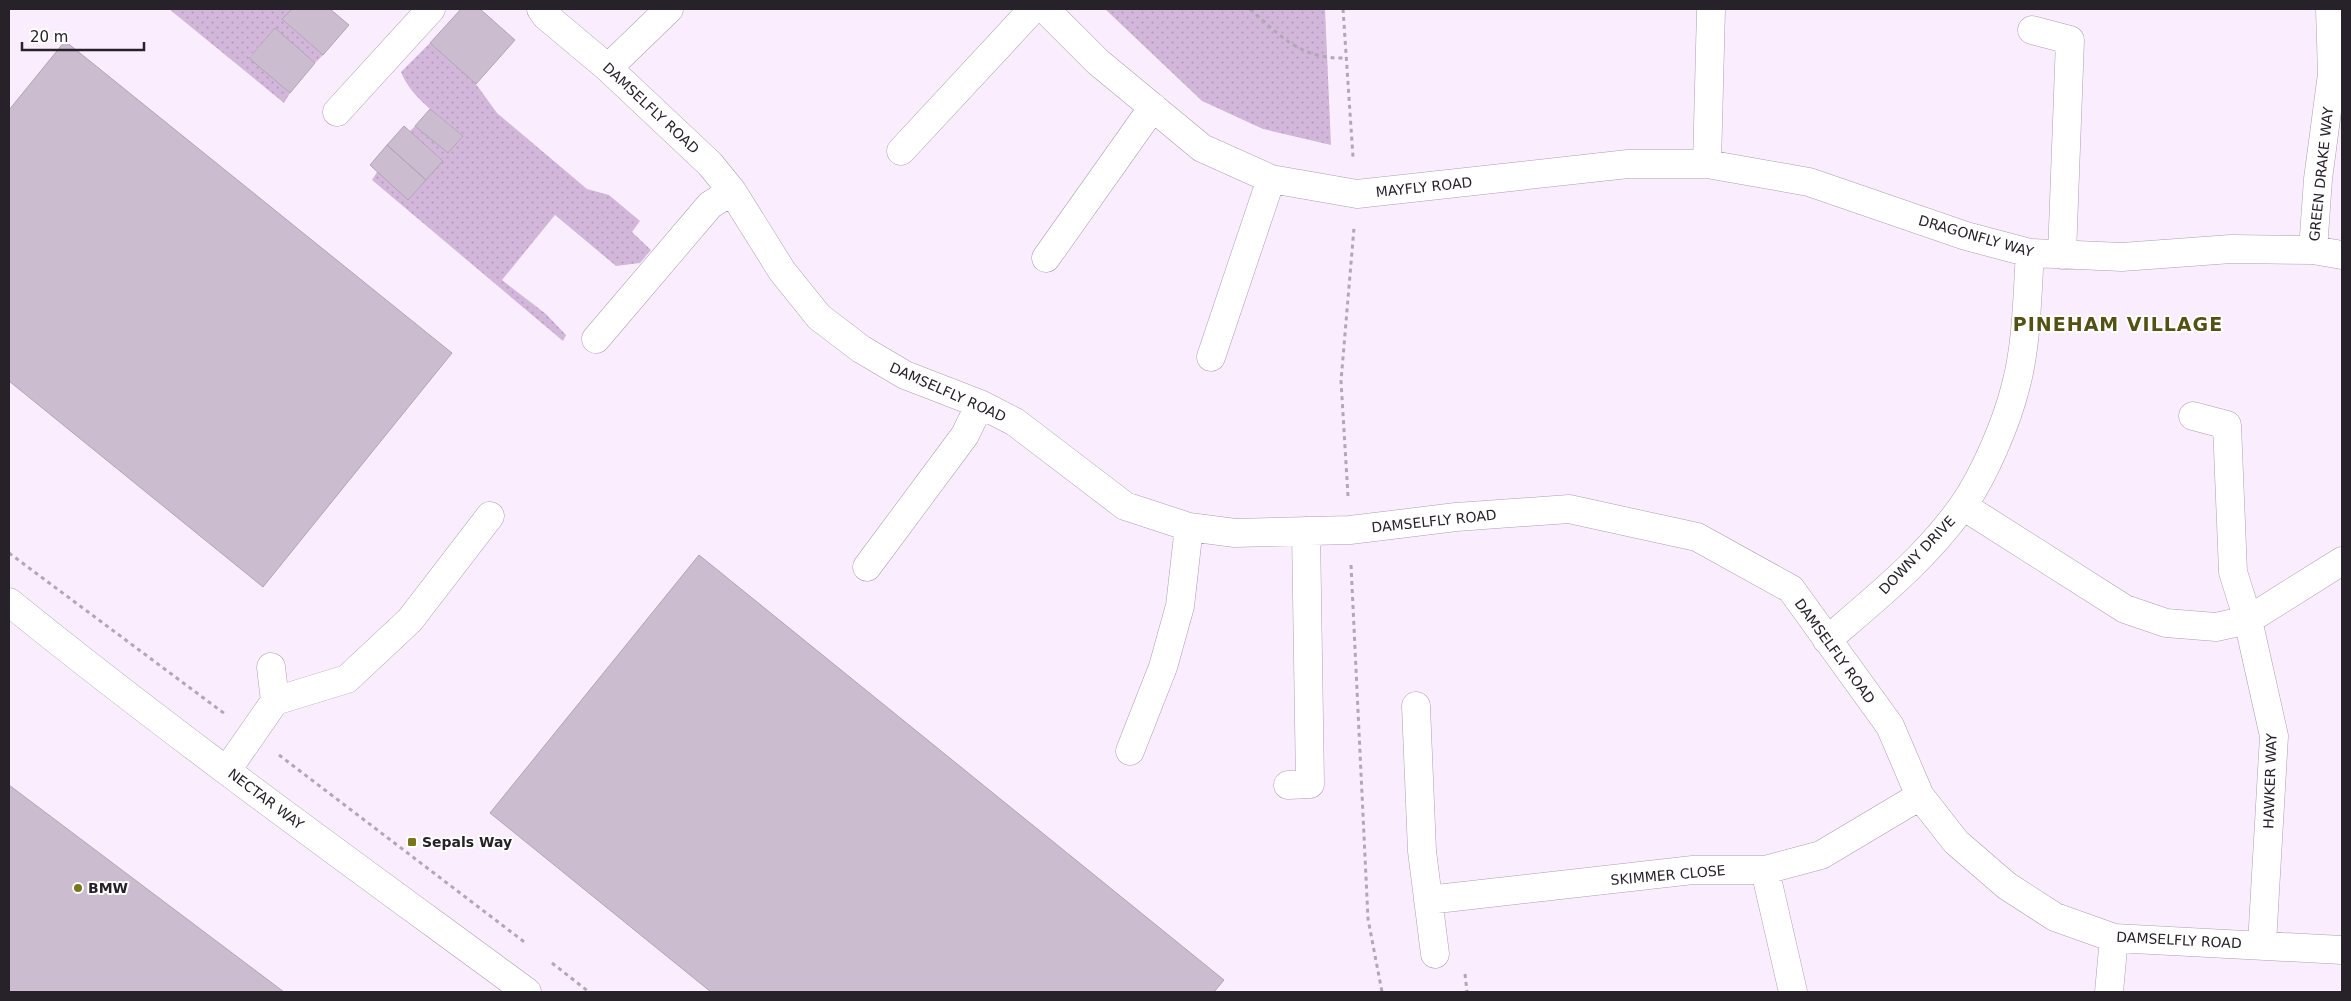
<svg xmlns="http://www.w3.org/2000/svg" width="2351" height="1001" viewBox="0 0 2351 1001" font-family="'DejaVu Sans',sans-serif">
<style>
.park{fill:url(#park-dots)}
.building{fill:#cbbcd0;stroke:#b2a3b7}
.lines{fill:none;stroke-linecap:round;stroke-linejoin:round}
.minor-casing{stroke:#ac9eb1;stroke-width:29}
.path{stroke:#b1a7b5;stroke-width:3;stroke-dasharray:4 4;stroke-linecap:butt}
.minor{stroke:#fff;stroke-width:28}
.poi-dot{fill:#79761c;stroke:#fff;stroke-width:2}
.labels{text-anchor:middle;stroke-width:4;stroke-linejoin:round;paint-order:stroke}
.street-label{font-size:14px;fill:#272129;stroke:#fff}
.poi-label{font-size:14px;font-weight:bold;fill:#272129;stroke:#fff;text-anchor:start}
.district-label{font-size:19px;font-weight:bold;letter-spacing:1px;fill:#535114;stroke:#fff}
</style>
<defs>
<pattern id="park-dots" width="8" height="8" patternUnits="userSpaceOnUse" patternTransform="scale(1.25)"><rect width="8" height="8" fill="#d2b7db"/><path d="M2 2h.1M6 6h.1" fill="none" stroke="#b49dbc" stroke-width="1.8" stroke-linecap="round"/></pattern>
</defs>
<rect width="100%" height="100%" fill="#faeefe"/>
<path class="park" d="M169,9H292L283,20L323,55L315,63L275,28L249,57L290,93L284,103Z
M1105,9H1325L1331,145L1263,129L1202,101Z
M430,43L476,84L497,113L587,189L609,195L640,221L632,232L651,250L640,263L616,266L555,215L502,280L546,314L566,335L563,341L372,180L377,172L443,161L410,131L415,126L448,153L463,136C441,116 412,100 401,72Z"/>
<path class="building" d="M292,9H330L349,25L323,55L282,19Z
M461,9H480L515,40L476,84L430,43Z
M275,28L315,63L290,93L249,58Z
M65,41L452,353L263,587L9,381V110Z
M430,109L463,136L448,153L415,126Z
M404,126L443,161L426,180L387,145Z
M387,145L426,180L408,200L370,165Z
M699,555L1224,980L1214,992H711L490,813Z
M9,785L284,992H9Z"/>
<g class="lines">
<g class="minor-casing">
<path id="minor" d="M541,9L546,16L608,68L710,164L732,191L782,271L819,317L861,349L905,375L980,404L1015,422L1125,506L1189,527L1235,533L1350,530L1456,517L1569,509L1697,537L1791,589L1890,726L1920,796L1956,842L2007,886L2055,917L2114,938L2342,950
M1045,9L1098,62L1202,148L1271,179L1357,194L1628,164H1707L1809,182L1966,236L2030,253L2122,257L2231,249L2313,250L2342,255
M2032,30L2070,40L2062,255
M608,68L669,9
M337,112L431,9
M901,151L1033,9
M1707,164L1711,9
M2313,250L2318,179L2332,74L2330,9
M1046,258L1153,107
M596,339L710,205L732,191
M1211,357L1271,179
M2193,416L2227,425L2233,572L2248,620L2274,736L2262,944
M1963,506L2125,609L2166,623L2216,627L2248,620L2342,561
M867,567L965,435L980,404
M9,602C177,738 353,864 527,992
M1827,640C1875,599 1926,558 1962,507C1984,476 2007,422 2016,385C2027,343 2027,297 2030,253
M271,667L275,701
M1416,706L1422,851L1435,954
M1130,751L1163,667L1180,606L1189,527
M227,770L275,701L347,679L410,620L490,516
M1288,785L1310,784L1306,531
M1765,870L1793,992
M1428,900L1693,870H1765L1821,855L1920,796
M2109,992L2114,938"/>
</g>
<path class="path" d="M1250,9C1280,36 1302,60 1346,58
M1343,9L1353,157
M1348,496L1341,381L1354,228
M9,553L225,714
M1351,565L1368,919L1382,992
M279,755L527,944
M552,963L589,992
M1465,974L1467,992"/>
<use href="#minor" class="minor"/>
</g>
<g class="poi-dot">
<rect x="407" y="837" width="10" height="10" rx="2.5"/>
<circle cx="78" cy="888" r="5"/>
</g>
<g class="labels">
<g class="street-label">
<text transform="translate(651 108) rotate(43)" y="5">DAMSELFLY ROAD</text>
<text transform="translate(2321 174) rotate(-84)" y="5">GREEN DRAKE WAY</text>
<text transform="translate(1424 187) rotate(-6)" y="5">MAYFLY ROAD</text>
<text transform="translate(1976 236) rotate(16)" y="5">DRAGONFLY WAY</text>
<text transform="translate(948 392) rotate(24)" y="5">DAMSELFLY ROAD</text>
<text transform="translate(1434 521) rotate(-6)" y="5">DAMSELFLY ROAD</text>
<text transform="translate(1917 555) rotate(-46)" y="5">DOWNY DRIVE</text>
<text transform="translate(1835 651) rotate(54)" y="5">DAMSELFLY ROAD</text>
<text transform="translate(2270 781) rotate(-88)" y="5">HAWKER WAY</text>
<text transform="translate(266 799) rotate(37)" y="5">NECTAR WAY</text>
<text transform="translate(1668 875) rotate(-5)" y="5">SKIMMER CLOSE</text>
<text transform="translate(2179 940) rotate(3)" y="5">DAMSELFLY ROAD</text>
</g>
<g class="poi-label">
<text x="422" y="847">Sepals Way</text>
<text x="88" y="893">BMW</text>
</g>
<g class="district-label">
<text x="2118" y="331">PINEHAM VILLAGE</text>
</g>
</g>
<rect width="2351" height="1001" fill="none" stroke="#272129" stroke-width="20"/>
<path d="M22 42v8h122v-8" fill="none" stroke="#272129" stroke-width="2.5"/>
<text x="30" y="42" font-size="15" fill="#272129" stroke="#ffffff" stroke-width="4" paint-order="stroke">20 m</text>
</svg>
